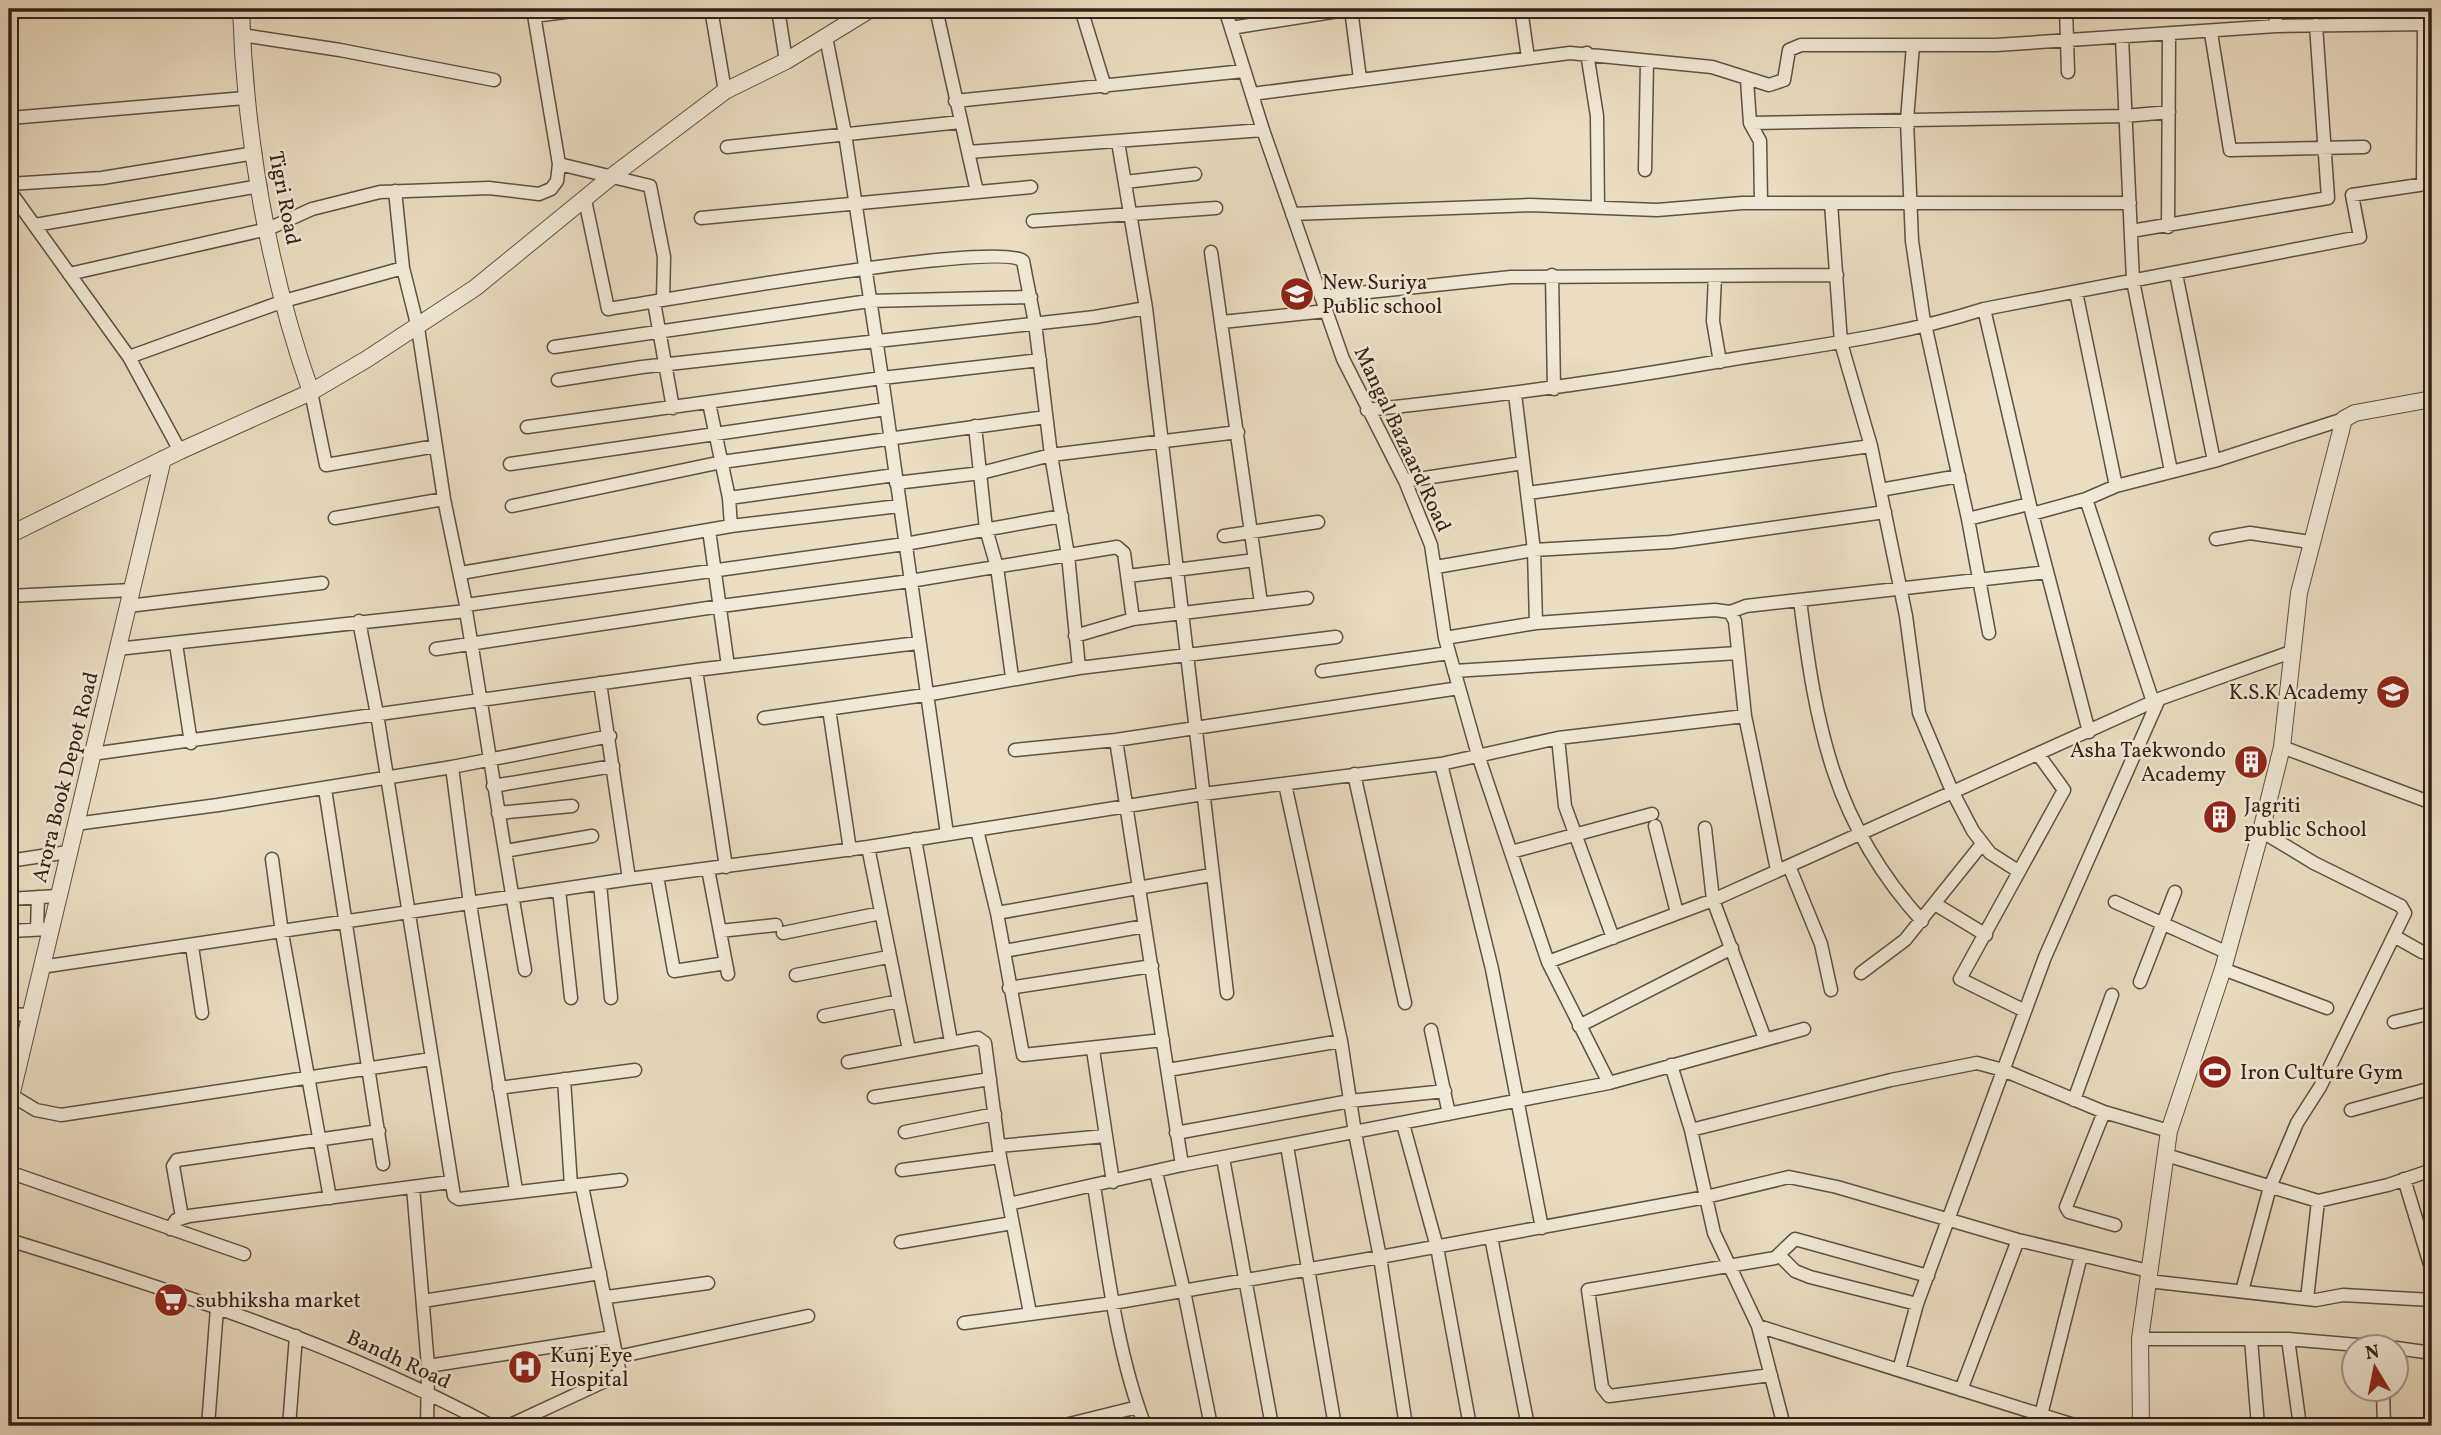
<svg xmlns="http://www.w3.org/2000/svg" width="2441" height="1435" viewBox="0 0 2441 1435" font-family="Vollkorn,serif">
<style>
.lines{fill:none;stroke-linecap:round;stroke-linejoin:round}
.minor-casing{stroke:#5f5143;stroke-width:15}
.tertiary-casing{stroke:#5f5143;stroke-width:18}
.minor{stroke:#f1e9d7;stroke-width:12}
.tertiary{stroke:#f1e9d7;stroke-width:16}
.labels{text-anchor:middle;stroke-width:5;stroke-linejoin:round;paint-order:stroke}
.street-label{font-size:21px;fill:#312219;stroke:#f1e9d7}
.poi-label{font-size:21px;fill:#312219;stroke:#f1e9d7;text-anchor:start}
</style>
<rect width="100%" height="100%" fill="#eaddc1"/>
<filter id="stains"><feTurbulence type="fractalNoise" baseFrequency=".00286" numOctaves="4"/><feColorMatrix values="0 0 0 0 .2 0 0 0 0 .09 0 0 0 0 .02 0 0 0 .5 -.17"/></filter>
<radialGradient id="worn" r=".72"><stop offset=".6" stop-color="#630" stop-opacity="0"/><stop offset="1" stop-color="#630" stop-opacity=".3"/></radialGradient>
<g class="lines">
<g class="minor-casing">
<path id="minor" d="M10,9V118L245,98
M533,9L559,164L650,186L664,257L663,300
M711,9L725,91
M778,9L786,61
M936,9L977,192
M1081,9L1105,87
M1225,9L1263,130L1343,359L1405,481L1431,545L1445,638L1478,755L1548,962L1609,1083
M1351,9L1360,79
M1521,9L1528,58
M2066,9L2068,72
M2275,9L2276,26
M534,16L588,9
M1231,28L1351,9
M2211,33L2230,150L2364,147
M242,35L340,50L494,80
M826,37L845,134L882,378L947,834
M2122,38L2133,281L2171,471
M1913,45L1907,120L1912,241L1923,315L1968,519L1989,633
M1587,53L1597,116L1598,208
M1747,80L1750,123L2125,116L2169,112
M1252,94L1570,53L1712,67L1769,85L1784,80L1789,50L1801,45H1996L2276,26L2432,24
M955,101L1244,71
M1750,123L1760,141L1761,203
M1118,142L1146,308L1227,993
M727,147L960,122
M968,152L1263,130
M1645,170L1647,61
M1125,182L1195,174
M9,184L102,178L255,153
M2423,184L2424,25
M9,190L129,357L180,451
M395,191L403,268L418,328L444,499L466,605
M585,200L608,309C662,301 997,240 1023,261L1035,323L1051,455L1068,555L1079,668
M1831,203L1841,343L1871,446L1906,616L1919,713L1952,791L1973,831L1990,853L2018,871
M1292,214L1530,205L1657,210L1742,203H2130
M701,218L1031,187
M1033,221L1216,208
M35,225L260,186
M2168,227L2169,36
M2131,231L2328,198L2316,25
M1211,252L1261,603
M69,274L268,229L312,209L380,192L489,188L539,194L551,189L557,181L559,164
M2176,274L2214,461
M1552,275L1554,389
M1715,276L1713,321L1720,362
M2076,292L2116,486
M1321,297L1511,277L1837,275
M654,302L673,408
M1984,309L2032,514L2089,732
M1222,322L1326,311
M554,347L869,301L1031,297
M129,357L284,301L403,268
M558,380L642,367L1095,317L1146,308
M311,392L326,465L436,446
M1515,394L1534,550L1536,623
M709,403L729,498L731,526
M1367,410C1478,398 1588,384 1698,365C1794,348 1891,339 1984,309L2360,237L2352,195L2432,183
M975,426L986,529L997,567L1012,677
M527,427L882,378L1040,360
M510,464L886,409
M1405,481L1523,463
M896,483L981,473L1051,455L1238,432
M1880,490L1959,476
M1528,493L1871,446
M729,498L895,475
M2086,499L2153,702
M512,506L722,462L1046,417
M2032,514L2086,499L2116,486L2214,461L2344,419
M335,518L444,499
M1968,519L2029,504
M709,530L728,666
M1224,536L1318,522
M2216,539L2250,533L2310,542
M1436,567L1534,550L1671,542L1885,512
M461,573L731,526L899,506
M1128,576L1255,560
M9,596L132,590
M1800,600C1816,727 1833,823 1922,921
M128,606L322,583
M466,611C486,731 504,851 525,970
M1730,612L1746,606L2047,572
M359,621L377,714L454,1196L459,1199L621,1180
M1075,636L1133,619L1307,598
M1445,638L1536,623L1715,610L1730,612L1735,621L1745,716L1777,870
M176,644L191,743
M117,649L466,611V605L905,544L1062,516
M436,649L721,606L910,581L1117,547L1124,553L1133,619
M696,670L726,867
M1322,671L1449,653
M1454,671L1738,653
M600,683L629,879
M829,709L850,850
M764,718L925,695L1079,668L1336,637
M1558,738L1565,806L1613,938
M1116,740L1182,1165
M2282,747L2432,803
M1015,750L1116,740L1459,688
M92,754L696,670L918,643
M1441,764L1492,969L1542,1228
M1354,774L1405,1003
M1285,784L1341,1041L1355,1133L1380,1257L1406,1426
M493,786L613,766
M325,789L383,1164
M498,813L572,806
M75,824L218,805L452,767
M1655,826L1677,913
M1705,828L1713,900L1765,1039
M977,830L997,913L1023,1055L1163,1040
M915,839L951,1042
M868,847L909,1050
M505,851L592,836
M1511,852L1652,814
M272,859L282,933L330,1198
M9,861L68,852
M1789,866L1821,944L1831,990
M708,869L728,974
M657,876L674,971L726,963
M600,884L611,998
M559,890L571,998
M9,899L57,896
M2115,902L2228,953
M1935,904L1986,935
M997,913L1211,875
M37,930L38,897
M9,931L50,929
M720,931L776,925
M783,933L881,913
M2394,936L2422,952L2432,954
M192,946L202,1013
M1004,951L1145,926
M1548,962L1713,900L2159,699L2291,652
M41,967L629,879L868,847L1203,794L1441,764L1558,738L1745,716
M2223,969L2327,1008
M1861,973L1905,940L1982,844
M796,975L888,957
M2140,982L2175,892
M1009,988L1152,966
M2025,1011L1960,979L2064,790L2038,754
M9,1014L29,1015
M824,1016L899,1001
M2394,1022L2432,1013
M1579,1026L1732,948
M1431,1030L1449,1114
M1093,1050L1113,1182
M848,1062L978,1038L985,1043L1000,1157L1030,1313
M1671,1065L1691,1130L1714,1233L1758,1326L1784,1426
M1168,1070L1341,1041
M564,1079L571,1186
M499,1088L635,1070
M11,1095L36,1110L61,1115L431,1059
M874,1097L990,1079
M2074,1100L2112,995
M2351,1110L2432,1088
M2104,1112L2066,1207L2069,1212L2115,1225
M1403,1124L1437,1247L1470,1426
M1691,1130L1891,1080L1977,1063L2003,1070L2104,1112L2169,1131
M905,1132L995,1114
M1176,1133L1350,1101L1445,1091
M999,1146L1105,1136
M1287,1146L1335,1426
M2166,1155L2318,1201L2388,1185L2432,1170
M1223,1158L1272,1426
M902,1170L1000,1157
M9,1172L244,1254
M1156,1172L1184,1291L1211,1426
M2404,1179L2432,1271
M1094,1186C1107,1266 1116,1350 1145,1426
M413,1187L428,1366L427,1426
M516,1190L470,904L452,767L610,736
M1009,1204L1182,1165L1609,1083L1804,1029
M182,1217L173,1166L177,1160L379,1131
M170,1229L176,1220L189,1216L450,1182
M1491,1237L1528,1426
M9,1240C174,1291 339,1344 492,1426
M901,1242L1012,1223
M1780,1256L1795,1271L1810,1277L1917,1304
M2148,1281L2316,1300L2343,1295L2432,1300
M2242,1291L2270,1187L2297,1123L2320,1087L2405,913L2401,906L2314,863L2261,831
M607,1297L708,1283
M2307,1299L2318,1201
M423,1301L600,1273
M964,1323L1113,1303L1380,1257L1706,1197L1789,1177L1837,1187L2018,1240L2149,1271
M1758,1326L2077,1426
M2140,1339H2288L2393,1348
M2251,1339L2258,1426
M2288,1339L2300,1426
M2396,1348L2432,1353
M617,1357L808,1316
M428,1366L612,1337
M1899,1370L1917,1304L2045,957L2159,699
M1771,1375L1609,1396L1602,1387L1588,1290L1775,1258L1795,1239L1928,1276
M1961,1390L2018,1240
M2383,1390L2384,1426
M208,1426L217,1308
M289,1426L296,1336
M508,1426L620,1374L582,1186
M1061,1426L1138,1407
M2041,1426V1415L2081,1256
M2432,1426V1410"/>
</g>
<g class="tertiary-casing">
<path id="tertiary" d="M241,9C245,137 268,271 311,392
M9,535L180,451L311,392L367,359L475,288L611,177L725,91L786,61L871,9
M9,1105L163,459
M2141,1426L2140,1339L2169,1131L2223,969L2261,831L2282,747L2299,593L2344,419L2355,413L2432,399"/>
</g>
<use href="#minor" class="minor"/>
<use href="#tertiary" class="tertiary"/>
</g>
<defs>
<g id="school-disc" transform="scale(1.75)"><circle r="9.5" fill="#8f2418" stroke="#f1e9d7"/><path d="M0-5L7-2L0 1L-7-2ZM-4 1L0 2.5L4 1V4Q0 6-4 4Z" fill="#fff"/></g>
<g id="building-disc" transform="scale(1.75)"><circle r="9.5" fill="#8f2418" stroke="#f1e9d7"/><path d="M-4-6H4V6H1V3H-1V6H-4ZM-2.5-4.3h1.7v1.8h-1.7ZM.8-4.3h1.7v1.8H.8ZM-2.5-1h1.7V.8h-1.7ZM.8-1h1.7V.8H.8Z" fill="#fff"/></g>
<g id="stadium-disc" transform="scale(1.75)"><circle r="9.5" fill="#8f2418" stroke="#f1e9d7"/><path d="M0-5a6.5 5 0 1 0 0 10a6.5 5 0 1 0 0-10ZM-3.5-1.8h7v3.6h-7Z" fill="#fff"/></g>
<g id="supermarket-disc" transform="scale(1.75)"><circle r="9.5" fill="#8f2418" stroke="#f1e9d7"/><path d="M-6-5.5h2.5l.6 2H6L4.5 2H-2.5L-4.4-4H-6ZM-1.5 3.2a1.3 1.3 0 1 0 .1 0ZM3 3.2a1.3 1.3 0 1 0 .1 0Z" fill="#fff"/></g>
<g id="hospital-disc" transform="scale(1.75)"><circle r="9.5" fill="#8f2418" stroke="#f1e9d7"/><path d="M-5-5h3v3.5h4V-5h3V5h-3V1.5h-4V5h-3Z" fill="#fff"/></g>
</defs>
<g fill-rule="evenodd">
<use href="#school-disc" x="1297" y="294"/>
<use href="#school-disc" x="2393" y="692"/>
<use href="#building-disc" x="2251" y="762"/>
<use href="#building-disc" x="2220" y="817"/>
<use href="#stadium-disc" x="2215" y="1072"/>
<use href="#supermarket-disc" x="171" y="1300"/>
<use href="#hospital-disc" x="525" y="1367"/>
</g>
<g class="labels">
<g class="street-label">
<text transform="translate(285 198) rotate(79)" y="7">Tigri Road</text>
<text transform="translate(1403 439) rotate(65)" y="7">Mangal Bazaard Road</text>
<text transform="translate(65 777) rotate(-76)" y="7">Arora Book Depot Road</text>
<text transform="translate(399 1359) rotate(25)" y="7">Bandh Road</text>
</g>
<g class="poi-label">
<text x="1322" y="289">New Suriya<tspan x="1322" dy="24">Public school</tspan></text>
<text x="2368" y="699" text-anchor="end">K.S.K Academy</text>
<text x="2226" y="757" text-anchor="end">Asha Taekwondo<tspan x="2226" dy="24">Academy</tspan></text>
<text x="2244" y="812">Jagriti<tspan x="2244" dy="24">public School</tspan></text>
<text x="2240" y="1079">Iron Culture Gym</text>
<text x="196" y="1307">subhiksha market</text>
<text x="550" y="1362">Kunj Eye<tspan x="550" dy="24">Hospital</tspan></text>
</g>
</g>
<rect width="2441" height="1435" fill="none" stroke="#eaddc1" stroke-width="35"/>
<rect x="10" y="10" width="2420" height="1414" fill="none" stroke="#312219" stroke-width="3.5"/>
<rect x="18" y="18" width="2406" height="1400" fill="none" stroke="#312219" stroke-width="2"/>
<g transform="translate(2375 1368) rotate(350)"><circle r="33" fill="#f1e9d7" stroke="#a4998b" stroke-width="2"/>
<path d="M0-5L12 26L0 18L-12 26Z" fill="#8f2418"/>
<text y="-10" font-size="19" font-weight="bold" text-anchor="middle" fill="#312219">N</text>
</g>
<rect width="100%" height="100%" filter="url(#stains)"/>
<rect width="100%" height="100%" fill="url(#worn)"/>
</svg>
